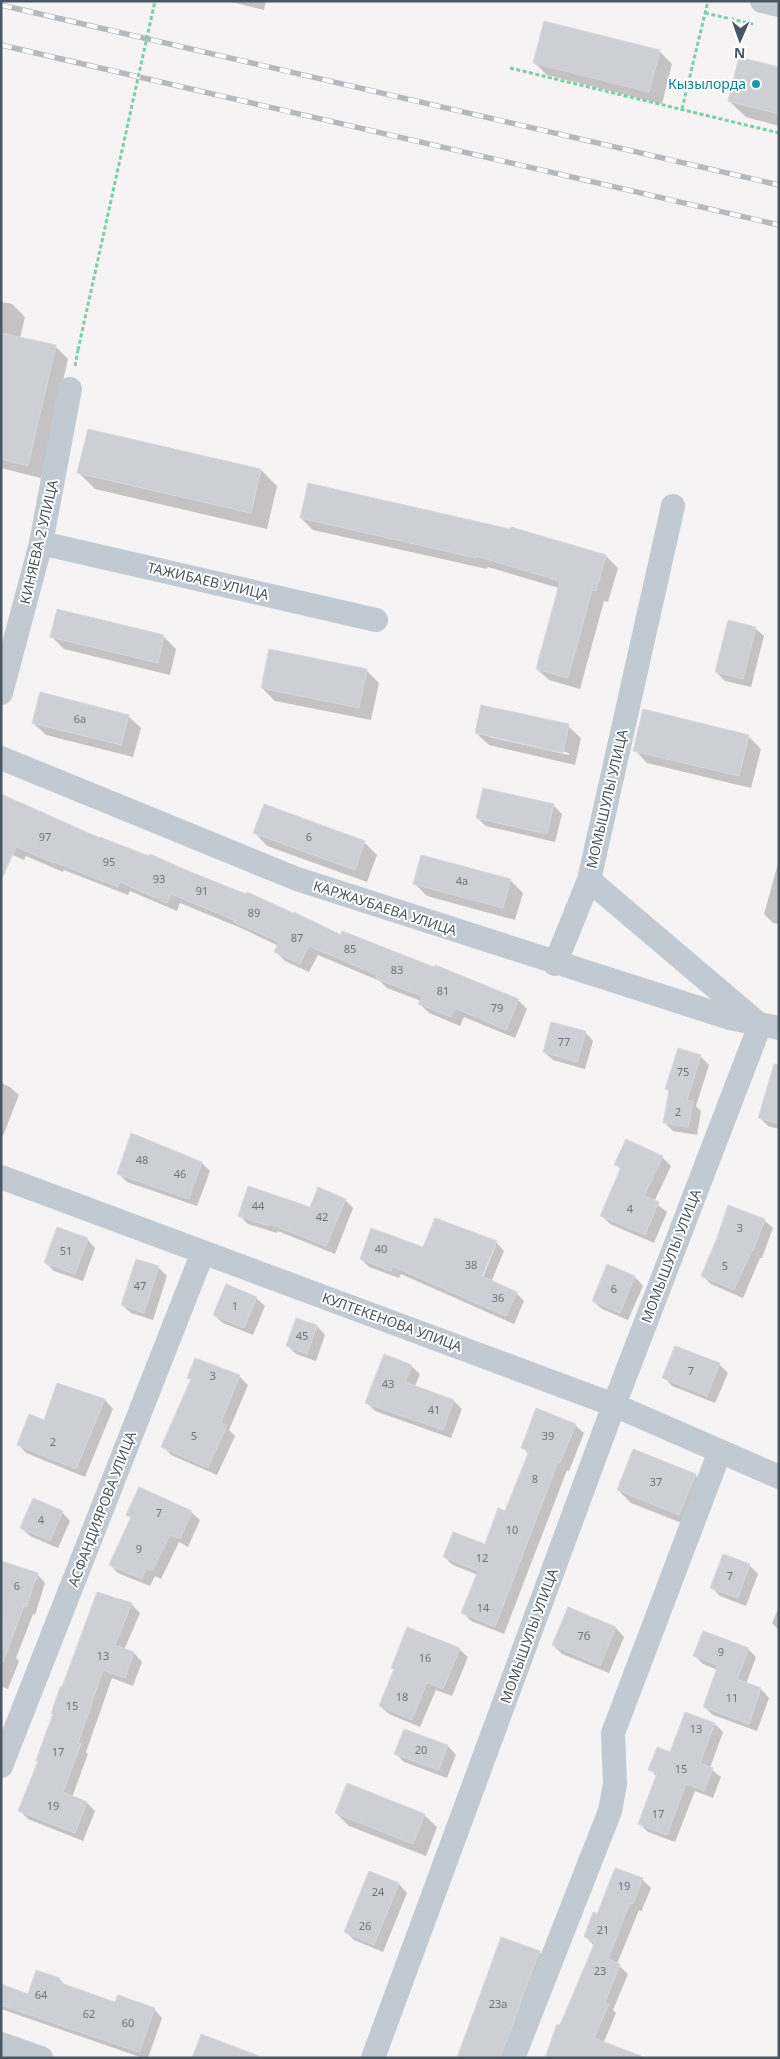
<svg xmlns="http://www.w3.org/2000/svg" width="780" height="2059" viewBox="0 0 780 2059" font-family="'Noto Sans',sans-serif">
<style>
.shadow{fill:#0003;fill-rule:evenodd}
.building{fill:#cdcfd5;stroke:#d7d9de}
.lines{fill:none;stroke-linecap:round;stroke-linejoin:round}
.path{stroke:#7ad0a6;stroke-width:3;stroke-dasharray:4 2.5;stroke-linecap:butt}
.minor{stroke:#c1cad2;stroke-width:24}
.rail-casing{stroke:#b5b8bd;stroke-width:5.5}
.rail{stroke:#fff;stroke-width:4;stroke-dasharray:11;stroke-linecap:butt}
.path-bridge{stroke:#7ad0a6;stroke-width:3;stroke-dasharray:4 2.5;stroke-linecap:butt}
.culture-dot{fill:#0f9aa8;stroke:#fff;stroke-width:2}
.labels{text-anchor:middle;stroke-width:4;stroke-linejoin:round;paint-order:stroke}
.number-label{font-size:11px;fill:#6b747e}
.culture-label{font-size:14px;fill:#0d838f;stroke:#fff;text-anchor:end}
.street-label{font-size:14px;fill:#4a5661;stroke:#fff}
</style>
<rect width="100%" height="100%" fill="#f5f3f3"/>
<path class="shadow" d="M227,1H266L264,10Z
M659,51L672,64L662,104L547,75L535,63Z
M779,68V126L746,117L729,101Z
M1,302L12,304L25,317L20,338L55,346L68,359L41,478L1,468Z
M261,470L277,486L267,529L95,489L79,473Z
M301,518L511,530V529L606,556L618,568L608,602L604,601L580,689L549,680L537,669L559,588L488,567L487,569L313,530Z
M58,611L164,637L176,649L170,675L64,649L51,636Z
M755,628L764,636L751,687L725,681L716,672Z
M366,670L379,683L371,720L275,701L262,688Z
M128,716L141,728L133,757L46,735L33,723Z
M568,726L581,738L575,765L489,745L476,733ZM489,735L569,753V755L489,737Z
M748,736L761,749L751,788L647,763L635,750Z
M1,795L101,840L341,936L518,1000L527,1009L515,1038L464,1017L460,1026L429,1013L420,1004L421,1001L387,988L380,981L318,955L309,972L285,961L276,952L279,946L241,928L180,903L177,911L130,891L128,895L64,870L63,872L26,856L24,860L1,850Z
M553,805L562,814L555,842L486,826L477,818Z
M255,833L364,842L377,855L367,882L267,846Z
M779,860V924L773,923L764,914Z
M510,880L523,893L515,920L427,896L414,883Z
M585,1032L593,1041L585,1069L553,1060L544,1052Z
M700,1056L709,1065L696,1106L701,1111L697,1135L673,1131L664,1122L669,1092L666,1088Z
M1,1083L10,1087L19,1095L3,1136L1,1135Z
M779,1083V1129L768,1126L759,1117Z
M662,1157L671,1166L654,1202L667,1212L654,1243L610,1224L602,1216L621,1170L616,1164Z
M202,1163L210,1171L197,1206L127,1182L118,1173Z
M345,1200L353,1208L335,1254L278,1231L277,1233L248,1224L239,1215L310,1208Z
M728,1207L764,1220L773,1228L762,1258H760L743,1298L711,1284L703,1276Z
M87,1239L95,1248L83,1281L54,1271L46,1263Z
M496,1242L504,1251L491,1282L516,1293L524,1301L514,1324L401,1274L399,1278L369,1267L361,1259L424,1249ZM494,1245H496L481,1282L478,1281Z
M137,1261L159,1268L167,1276L153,1320L131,1313L122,1305Z
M635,1277L643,1286L628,1320L602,1309L593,1301Z
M256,1298L265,1306L253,1335L223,1323L214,1315Z
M297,1319L317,1326L325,1335L316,1361L296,1354L288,1346Z
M719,1364L728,1373L715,1403L672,1386L664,1377Z
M411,1366L420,1374L415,1386L454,1401L462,1409L451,1438L375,1411L367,1403Z
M239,1376L248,1385L229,1430L235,1436L217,1475L171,1455L163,1446L192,1381L188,1377Z
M58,1384L105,1400L113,1409L85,1477L26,1453L18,1444L44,1422Z
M575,1425L584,1433L569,1471L567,1470L504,1634L471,1621L463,1613L478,1575L453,1565L444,1557L486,1546L506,1512L529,1454L522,1447Z
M695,1475L708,1488L692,1527L631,1503L618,1490Z
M62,1512L70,1521L58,1548L30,1536L21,1528Z
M191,1512L200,1520L188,1547L179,1542L161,1579L155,1576L150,1586L118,1573L110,1565L132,1519L128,1515Z
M1,1563L37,1574L45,1583L35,1615L33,1614L16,1658L19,1661L8,1689L1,1686Z
M749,1565L758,1574L746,1606L720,1596L712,1588Z
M131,1604L140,1613L124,1650L134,1653L142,1662L133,1686L112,1678L86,1752L88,1754L72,1797L87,1803L95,1811L83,1841L28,1819L20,1811Z
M779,1607V1630L772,1623Z
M569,1609L616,1628L624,1637L609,1673L562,1654L553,1645Z
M459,1649L468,1657L452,1696L436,1690L420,1727L389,1714L380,1706L395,1670L392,1668Z
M748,1649L756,1657L746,1684L761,1689L769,1698L757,1731L713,1715L704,1707L718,1670L703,1664L695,1656Z
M686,1713L715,1724L723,1732L710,1768L721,1777L713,1798L695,1791L675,1842L648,1832L639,1823L657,1777L650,1769L671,1754Z
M448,1746L456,1755L447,1778L404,1762L396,1754Z
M336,1813L424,1815L437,1827L426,1856L349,1826Z
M369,1872L399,1884L407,1893L383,1952L354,1940L346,1932Z
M642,1879L651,1888L641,1912L639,1910L617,1964L628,1974L613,2010L616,2013L604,2042L561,2027L595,1946L585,1937L598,1915Z
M539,1952L552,1965L516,2058H458Z
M59,1979L66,1986L116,2004L154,2009L162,2018L148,2058H143L1,2009V1985L29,1996Z"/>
<path class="building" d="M544,21L660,50L649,92L533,63Z
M739,57L779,67V114L728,101Z
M1,333L56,345L28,466L1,459Z
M88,429L261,469L251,513L77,473Z
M308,483L510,529L511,527L606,555L596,591L592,590L568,678L536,669L560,581L476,556V558L300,518Z
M57,609L164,635L158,663L50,637Z
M728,620L756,627L743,679L715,672Z
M269,649L367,669L359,708L261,688Z
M40,692L129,715L121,745L32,723Z
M481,705L569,724L563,753L475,733Z
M643,709L749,735L739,776L633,751Z
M483,788L554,804L547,834L476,818Z
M1,794L100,838V837L149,856L150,854L193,873L246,894L247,892L293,913L294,912L341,935L342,931L434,967L435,965L519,999L506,1030L455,1008L451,1017L418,1004L422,996L376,979L377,975L309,946L300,964L274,952L279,942L234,922V920L171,894L167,903L120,882L118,887L54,862V863L16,847L1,881Z
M264,804L365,841L355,870L253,833Z
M421,855L511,879L503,908L413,884Z
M551,1022L586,1031L577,1062L543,1052Z
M678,1048L701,1055L687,1100L693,1102L688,1127L663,1123L669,1090L665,1089Z
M774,1064L779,1065V1124L758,1118Z
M131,1133L202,1162L189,1199L117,1174Z
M626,1139L663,1156L644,1196L659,1202L645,1235L600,1216L621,1167L614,1165Z
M248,1186L310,1207L318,1187L346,1199L326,1246L270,1224L269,1226L238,1216Z
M728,1205L765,1219L753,1251L752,1250L734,1290L701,1276L717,1238Z
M435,1218L497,1241L482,1276L517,1292L506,1316L392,1266L391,1271L360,1259L371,1228L423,1247Z
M57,1227L88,1238L75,1274L44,1263Z
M136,1259L159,1266L144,1313L121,1305Z
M607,1264L635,1276L620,1313L592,1301Z
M226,1284L257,1297L244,1328L213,1315Z
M296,1318L317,1325L307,1354L286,1346Z
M675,1346L720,1363L707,1396L662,1378Z
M384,1354L412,1365L405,1382L454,1400L443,1430L365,1403Z
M195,1358L240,1375L221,1423L227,1426L208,1468L161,1447L191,1379L187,1378Z
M57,1383L105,1399L76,1469L17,1445L29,1414L44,1420Z
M536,1408L576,1424L560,1463L558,1462L495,1627L461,1613L478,1571L443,1557L453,1532L485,1544L498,1508L505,1511L529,1451L521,1448Z
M633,1449L696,1474L679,1515L617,1490Z
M139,1487L192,1511L180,1539L170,1535L152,1571L146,1568L142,1579L109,1565L131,1517L126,1515Z
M33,1498L63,1511L50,1541L20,1528Z
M723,1554L750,1564L738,1598L710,1588Z
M1,1561L38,1573L26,1607L24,1606L3,1662Z
M97,1592L132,1603L115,1645L134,1652L125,1678L103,1670L78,1743L81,1744L63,1792L87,1802L75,1833L18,1811L38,1761L36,1760L53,1714H51L60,1687H62Z
M568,1607L616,1627L600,1666L552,1645Z
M407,1627L460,1648L443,1689L427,1682L412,1720L379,1706L394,1669L391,1668Z
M703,1631L749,1648L737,1679L761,1688L749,1724L703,1707L718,1665L693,1656Z
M685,1712L715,1723L700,1763L713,1768L704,1791L686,1784L667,1835L638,1824L657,1773L648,1770L657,1747L670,1752Z
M404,1729L448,1745L439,1770L394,1754Z
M347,1783L425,1814L413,1844L335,1813Z
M615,1868L643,1878L633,1904L630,1903L608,1959L620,1964L605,2002L609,2004L594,2038L641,2056L640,2058H545L557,2024L560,2025L595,1942L584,1937L593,1912L597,1914Z
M369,1871L399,1883L374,1945L344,1932Z
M501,1937L540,1951L536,1961L500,2058H457Z
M36,1970L60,1978L58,1982L115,2002L118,1995L155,2008L139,2052L1,2005V1984L28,1994Z
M201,2034L259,2056V2058H192Z"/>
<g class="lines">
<path class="path" d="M705,13L753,24
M510,68L779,133
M682,109L708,1
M75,366L78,350"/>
<path class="minor" d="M762,1L779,5
M41,543L376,620
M1,693L41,543L70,389
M1,758L297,879L730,1018L779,1028
M555,964L589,880
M1,1177L614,1405L779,1477
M1,1766L203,1252
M1,2044L41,2058
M373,2058L614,1405L760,1025L589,880L673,506
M513,2058L610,1811L615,1784L613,1733L720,1451"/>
<g class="rail-casing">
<path id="rail" d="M1,5L779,185
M1,45L779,225"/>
</g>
<use href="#rail" class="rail"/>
<path class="path-bridge" d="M78,350L155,1"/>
</g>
<circle class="culture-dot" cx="756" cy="84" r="5"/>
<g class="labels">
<g class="number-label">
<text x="80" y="723">6а</text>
<text x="45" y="841">97</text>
<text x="309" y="841">6</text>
<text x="109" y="866">95</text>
<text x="159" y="883">93</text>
<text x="462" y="885">4а</text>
<text x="202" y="895">91</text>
<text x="254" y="917">89</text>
<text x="297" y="942">87</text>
<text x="350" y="953">85</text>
<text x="397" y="974">83</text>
<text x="443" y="995">81</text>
<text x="497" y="1012">79</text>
<text x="564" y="1046">77</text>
<text x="683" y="1076">75</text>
<text x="678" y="1116">2</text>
<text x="142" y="1164">48</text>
<text x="180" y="1178">46</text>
<text x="258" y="1210">44</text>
<text x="630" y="1213">4</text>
<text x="322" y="1221">42</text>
<text x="740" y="1232">3</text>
<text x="381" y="1253">40</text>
<text x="66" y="1255">51</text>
<text x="471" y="1269">38</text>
<text x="725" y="1270">5</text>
<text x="140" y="1290">47</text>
<text x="614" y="1293">6</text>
<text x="498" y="1302">36</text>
<text x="235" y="1310">1</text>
<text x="302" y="1340">45</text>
<text x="691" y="1375">7</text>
<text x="213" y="1380">3</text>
<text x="388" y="1388">43</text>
<text x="434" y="1414">41</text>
<text x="194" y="1440">5</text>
<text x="548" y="1440">39</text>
<text x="53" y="1446">2</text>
<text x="535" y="1483">8</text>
<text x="656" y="1486">37</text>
<text x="159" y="1517">7</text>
<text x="41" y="1524">4</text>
<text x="512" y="1534">10</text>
<text x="139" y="1553">9</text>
<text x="482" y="1562">12</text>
<text x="730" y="1580">7</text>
<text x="17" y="1590">6</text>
<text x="483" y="1612">14</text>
<text x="584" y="1640">7б</text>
<text x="721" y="1656">9</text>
<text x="103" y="1660">13</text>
<text x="425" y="1662">16</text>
<text x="402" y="1701">18</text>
<text x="732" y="1702">11</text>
<text x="72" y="1710">15</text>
<text x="696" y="1733">13</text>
<text x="421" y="1754">20</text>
<text x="58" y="1756">17</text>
<text x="681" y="1773">15</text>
<text x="53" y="1810">19</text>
<text x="658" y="1818">17</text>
<text x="624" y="1890">19</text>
<text x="378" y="1896">24</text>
<text x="365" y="1930">26</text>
<text x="603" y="1934">21</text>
<text x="600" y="1975">23</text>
<text x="41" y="1999">64</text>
<text x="498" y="2008">23а</text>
<text x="89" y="2018">62</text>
<text x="128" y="2027">60</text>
</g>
<g class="culture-label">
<text x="746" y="89">Кызылорда</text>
</g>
<g class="street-label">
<text transform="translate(39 542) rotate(-77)" y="5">КИНЯЕВА 2 УЛИЦА</text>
<text transform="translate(208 581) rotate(13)" y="5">ТАЖИБАЕВ УЛИЦА</text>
<text transform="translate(607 799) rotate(-77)" y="5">МОМЫШУЛЫ УЛИЦА</text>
<text transform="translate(385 908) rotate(18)" y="5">КАРЖАУБАЕВА УЛИЦА</text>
<text transform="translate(671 1256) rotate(-69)" y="5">МОМЫШУЛЫ УЛИЦА</text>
<text transform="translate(392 1322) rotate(20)" y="5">КУЛТЕКЕНОВА УЛИЦА</text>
<text transform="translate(102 1509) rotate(-69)" y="5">АСФАНДИЯРОВА УЛИЦА</text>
<text transform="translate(529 1636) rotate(-70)" y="5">МОМЫШУЛЫ УЛИЦА</text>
</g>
</g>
<rect width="780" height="2059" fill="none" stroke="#4a5661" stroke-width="5"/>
<g transform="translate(740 40) rotate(182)" stroke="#ffffff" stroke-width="4" paint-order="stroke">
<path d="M0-4L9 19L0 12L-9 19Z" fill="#4a5661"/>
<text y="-8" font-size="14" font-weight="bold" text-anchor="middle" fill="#4a5661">N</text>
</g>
</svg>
